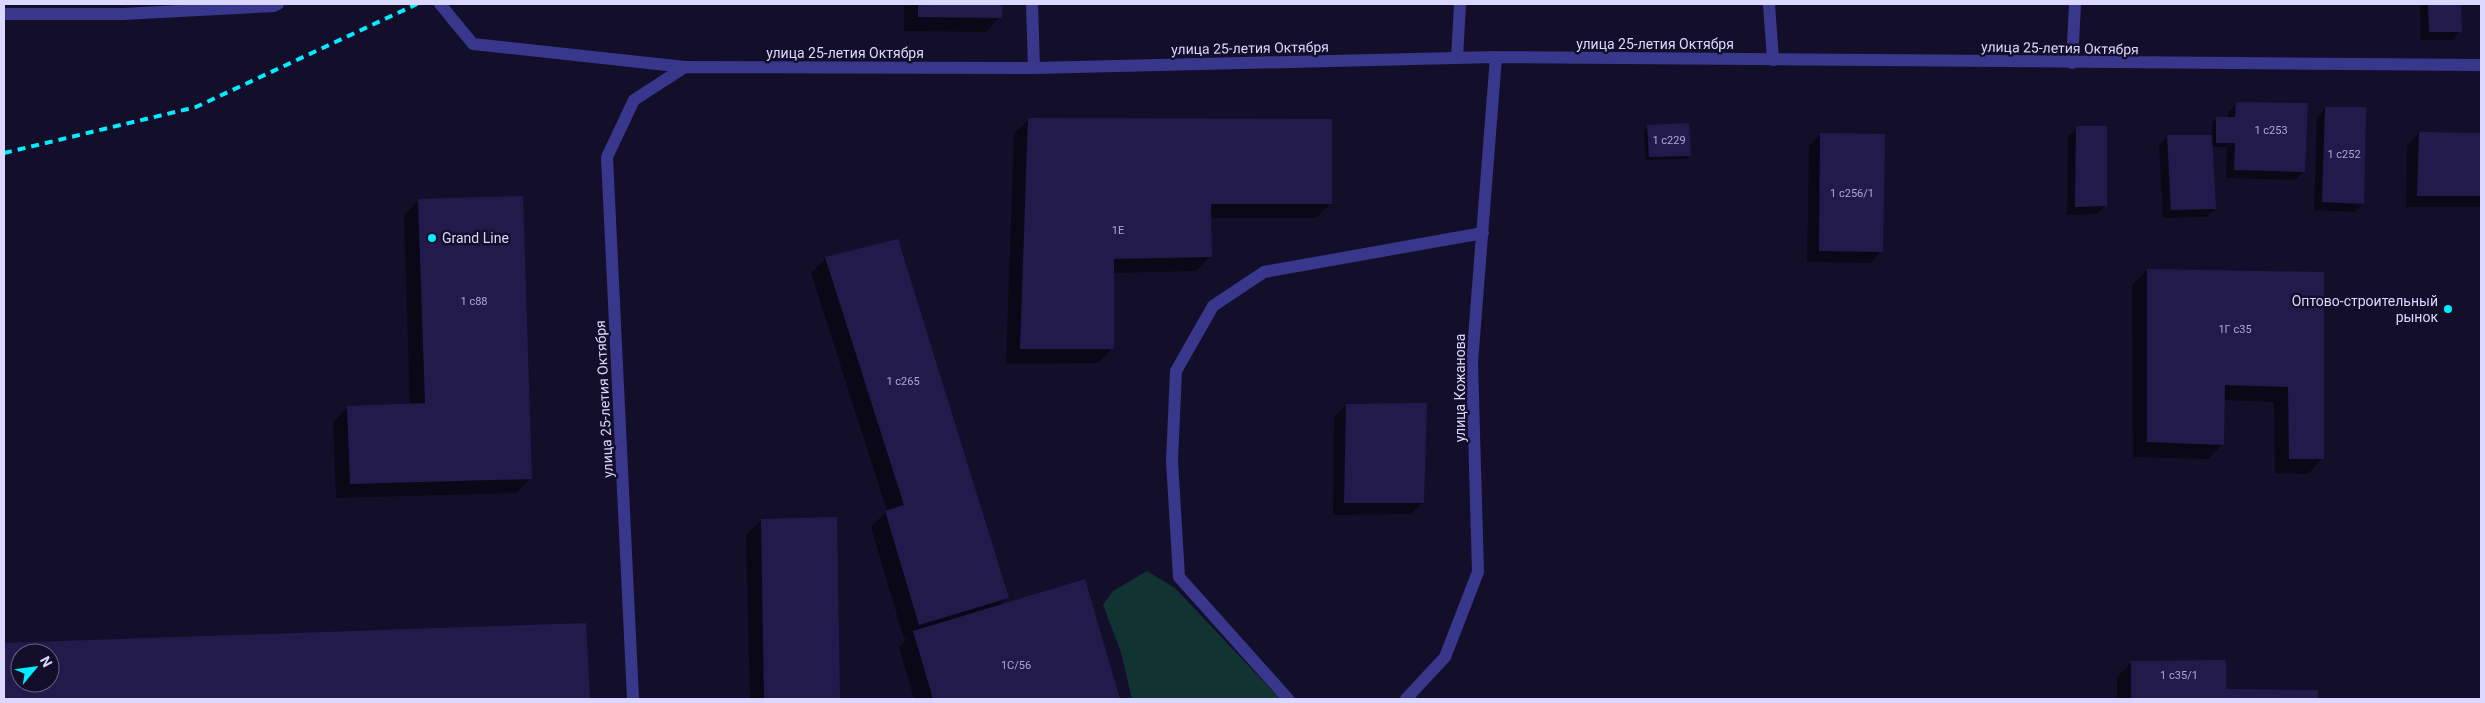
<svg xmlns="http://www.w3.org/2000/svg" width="2485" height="703" viewBox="0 0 2485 703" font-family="Roboto,sans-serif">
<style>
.green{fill:#113432}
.shadow{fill:#0007;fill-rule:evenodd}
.building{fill:#231a4c;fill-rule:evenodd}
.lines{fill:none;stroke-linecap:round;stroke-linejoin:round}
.lane{stroke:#39378b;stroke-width:12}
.street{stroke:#39378b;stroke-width:12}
.rail{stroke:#04ecff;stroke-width:4;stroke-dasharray:8 6;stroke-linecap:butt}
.poi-dot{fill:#04ecff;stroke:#130f2a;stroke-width:2}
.labels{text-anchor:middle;stroke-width:5;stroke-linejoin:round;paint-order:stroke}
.number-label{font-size:11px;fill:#ada8d2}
.street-label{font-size:14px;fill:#dbd8ff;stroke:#130f2a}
.poi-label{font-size:14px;fill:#dbd8ff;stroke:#130f2a;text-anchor:start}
</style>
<rect width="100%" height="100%" fill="#130f2a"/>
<path class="green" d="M1147,571L1175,588L1280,699H1132L1121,652L1103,605L1113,591Z"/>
<path class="shadow" d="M904,4H1001L1000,17L986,32L904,31Z
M2420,4H2460V31L2452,40H2421Z
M2236,104L2304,171L2296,180L2226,178L2227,147H2211L2215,209L2206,217L2163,218L2159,145L2167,136H2212V123L2216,118H2228V112Z
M2326,108L2363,203L2355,212L2314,210L2317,117Z
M1029,119L1330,204L1316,218H1210V256L1196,271L1113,273V348L1098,363L1006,364L1014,134Z
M1648,126L1690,155L1686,159L1646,160L1644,130Z
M2077,128L2106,205L2097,214L2067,215L2068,136Z
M2419,133L2481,134V207H2406L2407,146Z
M1821,134L1882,251L1870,263L1807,262L1809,146Z
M419,200L531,478L516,493L336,498L333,422L348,407L410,405L404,215Z
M826,258L1007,598L998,607L1084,581L1118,699H914L899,647L908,637L904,639L871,527L887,511L811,273Z
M2147,270L2323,274L2322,459L2308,474L2275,473L2274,402L2224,400L2223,444L2208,459L2133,457L2132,285Z
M1346,405L1423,502L1411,514L1333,515L1334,417Z
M835,519L839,699H750L746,535L761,520Z
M585,624L589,699H4V644ZM20,653H50V683H20Z
M2132,662L2225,690L2317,692V699H2117V677Z"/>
<path class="building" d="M918,4H1002V18L918,17Z
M2428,4H2461L2462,32H2429Z
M2236,102L2308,103L2305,172L2234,170L2235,143H2216V117H2235Z
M2325,107H2366L2364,204L2322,202Z
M1028,118L1332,119V204H1211L1212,257L1114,259V349H1020Z
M1689,123L1691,156L1649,157L1647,125Z
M2076,126H2107V206L2075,207Z
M2419,132L2481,133V196H2417Z
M1820,133L1885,134L1883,252L1819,251Z
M2167,135H2212L2216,209L2171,210Z
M523,196L532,479L350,484L347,406L425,403L418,199Z
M898,239L1009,598L919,625L885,511L904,505L825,257Z
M2147,269L2324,272V459H2289L2288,387L2225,385L2224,445L2147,442Z
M1427,403L1424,503H1344L1346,404Z
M837,517L840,699H764L761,519Z
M1085,579L1120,699H933L913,631Z
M586,623L590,699H4V643ZM20,653H50V683H20Z
M2226,660V689L2318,690V699H2131V661Z"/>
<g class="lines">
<path class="lane" d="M440,4L473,44L685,67
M1769,4L1773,60
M1457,58L1460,4
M2072,63L2075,4"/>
<path class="street" d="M1032,4L1034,68
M4,14H123L274,6L278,4
M633,699L607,157L634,100L685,67L1034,68L1496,57L2481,65
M1288,699L1179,577L1172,461L1176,371L1213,306L1264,272L1483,233
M1406,699L1445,657L1478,572L1472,363L1496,57"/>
<path class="rail" d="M4,153L196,107L417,4"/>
</g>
<g class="poi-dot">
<circle cx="432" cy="238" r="5"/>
<circle cx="2448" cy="309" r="5"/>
</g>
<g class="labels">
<g class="number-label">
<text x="2271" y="134">1 с253</text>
<text x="1669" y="144">1 с229</text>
<text x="2344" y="158">1 с252</text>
<text x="1852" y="197">1 с256/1</text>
<text x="1118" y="234">1Е</text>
<text x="474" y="305">1 с88</text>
<text x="2235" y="333">1Г с35</text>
<text x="903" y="385">1 с265</text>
<text x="1016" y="669">1С/56</text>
<text x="2179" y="679">1 с35/1</text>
</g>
<g class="street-label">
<text x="1655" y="49">улица 25-летия Октября</text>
<text transform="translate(1250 48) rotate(-1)" y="5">улица 25-летия Октября</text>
<text transform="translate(2060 48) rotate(1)" y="5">улица 25-летия Октября</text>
<text x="845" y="58">улица 25-летия Октября</text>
<text transform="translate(1460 388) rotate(-90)" y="5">улица Кожанова</text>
<text transform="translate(604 399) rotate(-93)" y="5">улица 25-летия Октября</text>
</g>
<g class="poi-label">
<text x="442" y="243">Grand Line</text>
<text x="2438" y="306" text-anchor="end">Оптово-строительный<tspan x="2438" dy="16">рынок</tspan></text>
</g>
</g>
<rect width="2485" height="703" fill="none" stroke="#dbd8ff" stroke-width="10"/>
<g transform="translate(35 668) rotate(61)"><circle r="24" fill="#130f2a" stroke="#635f7f"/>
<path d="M0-4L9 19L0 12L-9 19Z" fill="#04ecff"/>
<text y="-8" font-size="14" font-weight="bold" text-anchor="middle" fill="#dbd8ff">N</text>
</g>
</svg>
